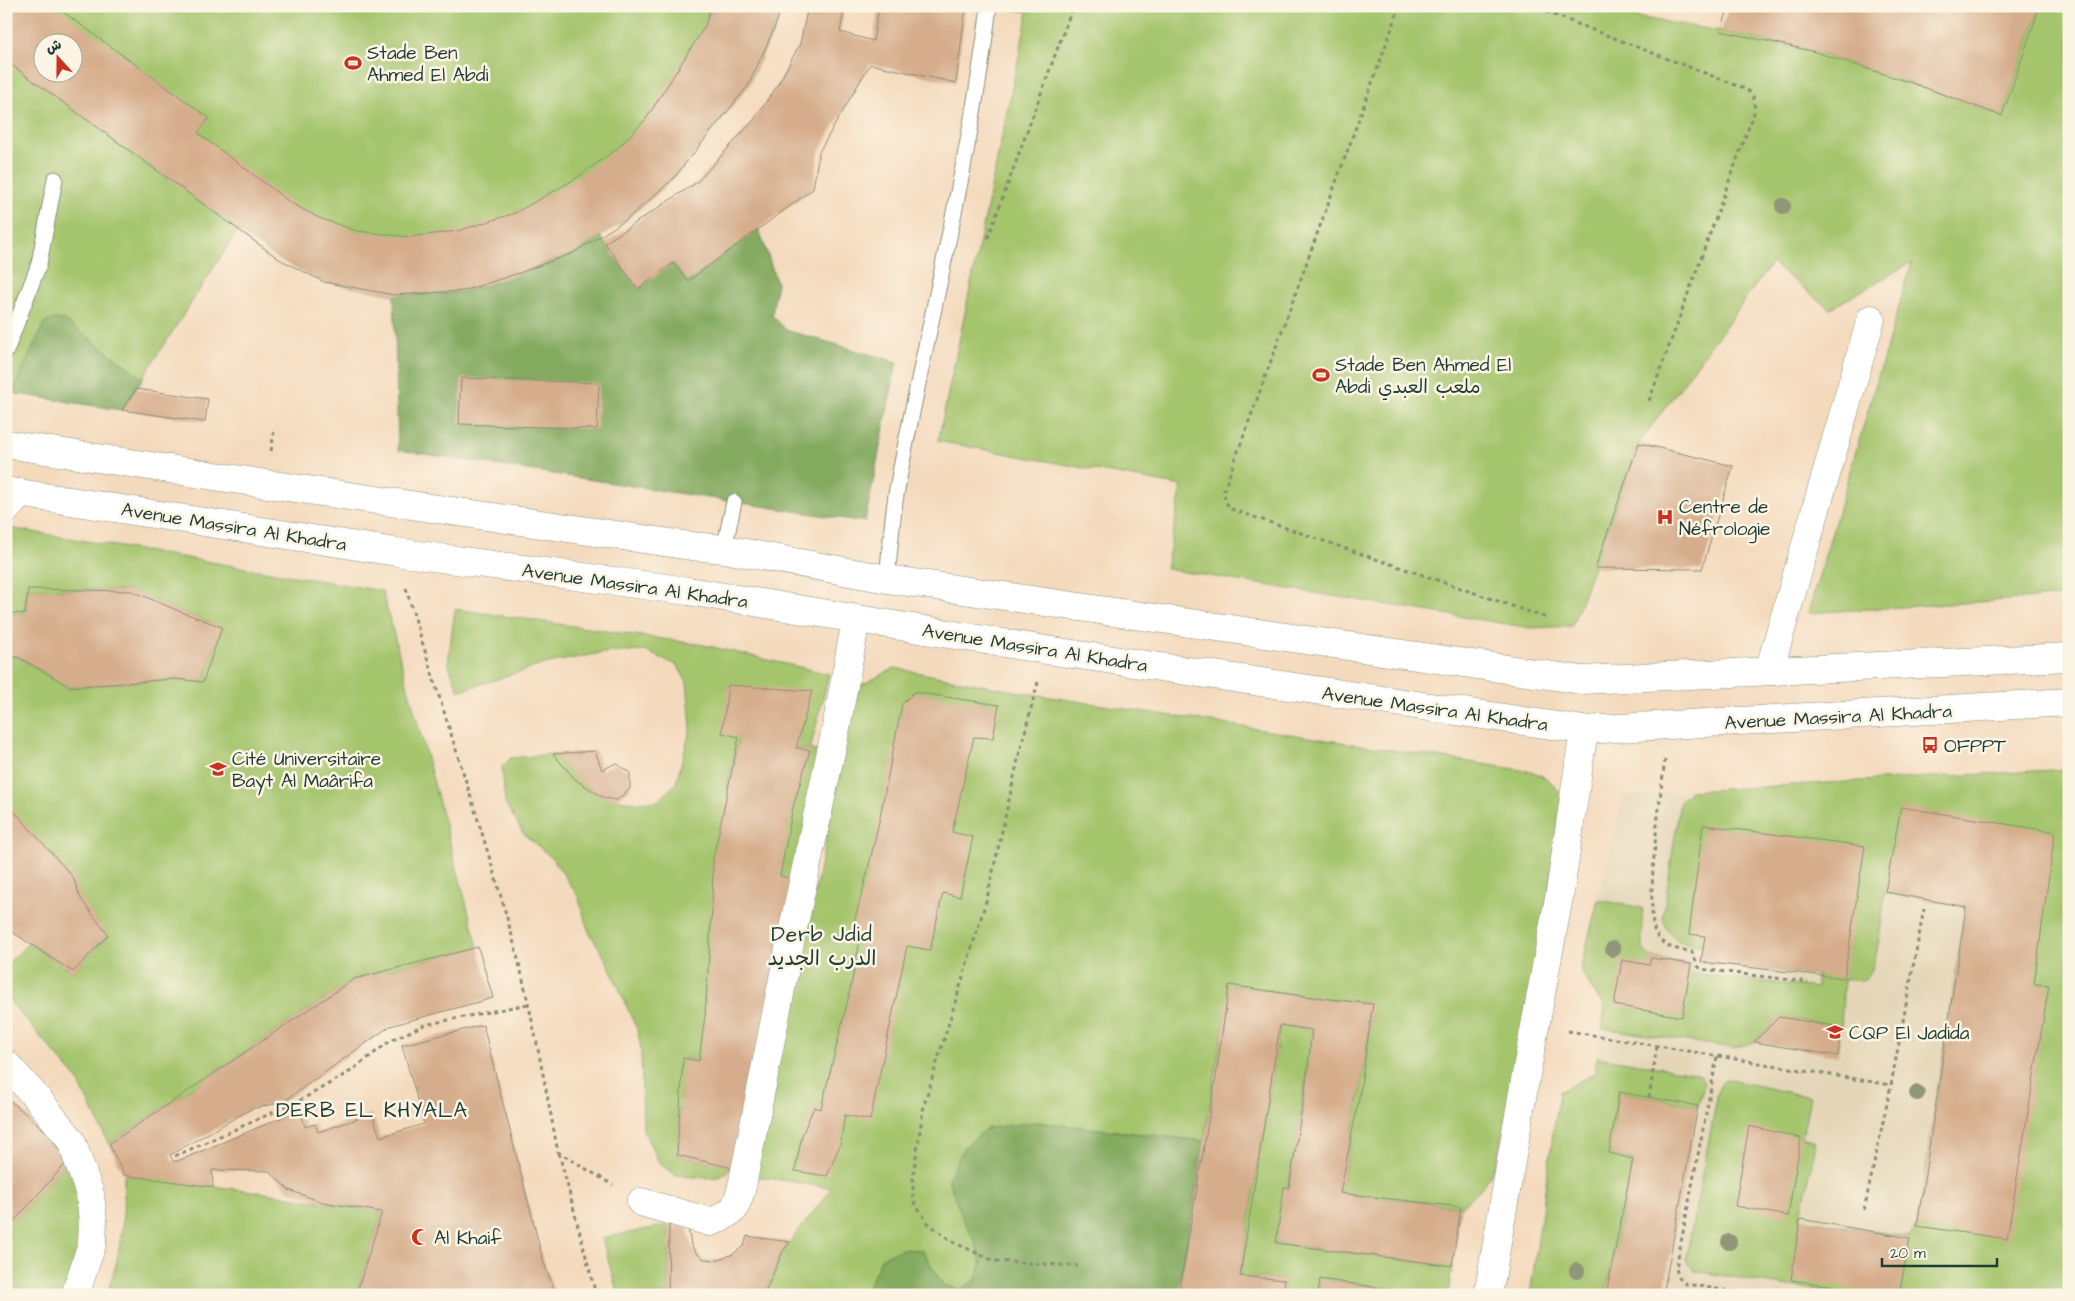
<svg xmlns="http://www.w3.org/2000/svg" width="2075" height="1301" viewBox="0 0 2075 1301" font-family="'Architects Daughter','Playpen Sans Arabic',sans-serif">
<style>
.built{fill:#e4d6b7}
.green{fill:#a5c56d;stroke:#628150;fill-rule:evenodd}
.forest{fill:#84aa60;stroke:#52744a}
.building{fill:#d6ad8c;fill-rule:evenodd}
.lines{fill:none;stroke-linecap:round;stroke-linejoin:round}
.lane-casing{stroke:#8a8c78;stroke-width:17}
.street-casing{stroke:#8a8c78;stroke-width:29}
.secondary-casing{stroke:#8a8c78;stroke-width:29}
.path{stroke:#8a8c78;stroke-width:3;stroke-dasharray:4 4;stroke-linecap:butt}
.lane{stroke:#fff;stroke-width:15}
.street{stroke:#fff;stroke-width:28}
.secondary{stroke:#fff;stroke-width:28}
.tree{fill:#919679}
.labels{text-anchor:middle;stroke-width:5;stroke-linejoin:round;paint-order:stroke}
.poi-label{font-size:19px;fill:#1f3d34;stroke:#fcf5e5;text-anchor:start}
.street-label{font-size:19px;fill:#1f3d34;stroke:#fcf5e5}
.quarter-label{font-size:21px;letter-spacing:1px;fill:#1f3d34;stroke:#fcf5e5}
</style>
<rect width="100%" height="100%" fill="#fcf5e5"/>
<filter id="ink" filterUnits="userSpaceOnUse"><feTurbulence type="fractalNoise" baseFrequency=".02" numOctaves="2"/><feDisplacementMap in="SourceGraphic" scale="10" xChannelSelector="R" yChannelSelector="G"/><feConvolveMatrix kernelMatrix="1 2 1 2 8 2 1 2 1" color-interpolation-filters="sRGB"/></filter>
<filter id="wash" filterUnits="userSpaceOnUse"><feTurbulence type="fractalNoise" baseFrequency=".0096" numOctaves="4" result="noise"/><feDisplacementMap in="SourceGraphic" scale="20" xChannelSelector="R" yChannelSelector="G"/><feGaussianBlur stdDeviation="1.12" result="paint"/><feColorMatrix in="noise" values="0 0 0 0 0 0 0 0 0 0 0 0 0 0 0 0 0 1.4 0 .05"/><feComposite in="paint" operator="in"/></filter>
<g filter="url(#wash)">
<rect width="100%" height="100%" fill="#f4dabd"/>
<path class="built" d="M2067,769L2069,1295H1530L1559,1092L1595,1073L1605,1008L1580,970L1624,795Z"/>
<path class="green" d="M6,6H782L774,29L748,86L672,180L626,220L573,253L519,273L463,291L394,295L324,282L279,259L238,230L122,410L6,392ZM42,42H72V72H42Z
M991,6H1594L1593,10L1721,31L1812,51L1915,84L2002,116L2040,6H2069V596L1808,613L1912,262L1830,309L1772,263L1639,443L1572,626L1531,628L1166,569L1182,486L938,441L1028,12Z
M9,528L382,591L478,947L354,979L109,1144L77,1079L6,997V965L29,943L73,972L108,935L6,805V655L20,658L70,687L175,679L203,682L222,627L179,611L132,591L28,589L25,614L6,613V532Z
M455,609L704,645L829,674L810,750L824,752L795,879L699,1061L684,1058L677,1155L733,1168L720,1177L703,1178L676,1175L660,1164L643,1130L641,1050L638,1032L607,961L588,930L578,896L553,859L523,833L505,803L502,767L511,758L553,754C589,795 603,804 658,801L676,783L691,727L687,682L677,665L645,651L601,653L548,663L459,691L448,663ZM739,737L809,750L793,806L727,788Z
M895,668L1018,692L1534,772C1549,779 1556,784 1563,800L1545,916L1498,1155C1490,1183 1481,1189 1461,1207L1340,1193L1359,1098L1373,1004L1296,995L1230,985L1204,1141L1036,1122L963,1219C972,1237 989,1259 976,1279C973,1284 964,1287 960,1291L943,1285L922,1250L869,1285V1295H764L783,1251L832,1188L755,1176C787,1013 825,850 858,687Z
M2069,769V1295H1845L1695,1271L1688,1264L1686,1258L1718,1093L1721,1083L1726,1079L1810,1097L1802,1137L1814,1141L1815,1149L1800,1219L1910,1237L1917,1226L1966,907L1885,892C1882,911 1879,964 1867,977C1860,983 1852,980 1844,978L1841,1027L1779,1017L1754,1042L1733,1048L1602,1028L1605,1008L1580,970L1598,900L1643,908C1639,962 1640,956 1691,964L1689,973L1817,988V975L1701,962L1704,946C1680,942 1671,943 1663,918L1680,802L1690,791Z
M1280,1025L1312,1030C1304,1102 1293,1173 1276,1243L1452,1266L1448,1295H1430L1321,1279L1318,1295H1283L1285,1280L1240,1276Z
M1597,1057L1694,1073L1701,1076L1704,1084L1698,1106L1618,1092L1610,1153L1633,1159L1606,1295H1530L1559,1092L1595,1073Z
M67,1162L90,1194L75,1295H6V1214L15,1220Z
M124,1175L259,1192L382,1212L356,1295H106C122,1256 124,1217 124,1175Z
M669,1225L668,1295H618L602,1238Z"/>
<path class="forest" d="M759,229L777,283L772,315L786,330L897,362L865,522L398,450L394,295C417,294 442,296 464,291C508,281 562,260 600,236L638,289L673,263Z
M55,319L64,320L143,378L122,410L12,393L44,323Z
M1036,1122L1204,1141L1179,1292L1201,1295H869V1285L882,1257L902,1249L922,1250L943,1285L960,1290L976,1280L982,1263L975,1241L963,1219L948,1179L964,1147L988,1128Z"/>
<g id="blocks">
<path class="building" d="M6,6H55L209,118L198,133L291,203L319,218L357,231L409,237L458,231L515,213L575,179L618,148L646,119L705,26L711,6H782L774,29L748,86L672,180L626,220L573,253L519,273L463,291L394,295L324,282L279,259L6,61ZM42,42H72V72H42Z
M808,6H845L840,32L873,41L879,6H966L956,83L870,64L819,152L813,189L688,281L673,263L638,289L605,243L697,182L753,121L777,86L800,44Z
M1729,6H2040L2002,116L1915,84L1812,51L1721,31Z
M461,378L599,383L597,429L459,424Z
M136,389L208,399L205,422L122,410Z
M1639,443L1733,466L1702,569L1595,568Z
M28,589L132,591L179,611L222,627L203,682L175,679L70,687L20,658L6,655V613L25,614Z
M728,685L812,691L796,748L810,750L793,807L780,876L795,879L733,1168L677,1155L683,1058L699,1061L705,1015L712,909L713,859L739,737L722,733Z
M914,692L999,705L993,738L974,737L952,832L973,837L960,897L943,893L930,950L907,946L870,1120L845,1115L840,1145L827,1176L795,1171L802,1135L814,1107L821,1109L849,995L861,936L851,933L866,878L880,817L902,704Z
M595,751L602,770L616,763L630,773V789L617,800L604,798L576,780L553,754Z
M6,802L73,877L81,899L108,935L73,972L6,928Z
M1901,807L2055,832L2034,984L2049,985L2007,1239L1917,1226L1966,907L1885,892Z
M1703,825L1865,846L1844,978L1701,962L1705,936L1689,934Z
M478,947L493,998L390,1026L283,1102L251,1109L170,1155L173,1161H178L300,1110L305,1127L315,1124L318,1132L372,1114L380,1137L424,1124L402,1045L483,1025L543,1260L556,1295H356L382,1212L322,1202L289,1190L269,1171L212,1170L213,1187L124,1175L109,1144L354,979Z
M1651,958L1691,964L1682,1017L1614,1005L1622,960L1649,965Z
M1229,985L1296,995L1373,1004L1359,1098L1340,1193L1461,1207L1452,1266L1276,1243L1284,1187L1289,1188L1305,1090L1312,1030L1280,1025L1240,1276L1285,1280L1283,1295H1201L1179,1292L1216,1076Z
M1779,1017L1841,1027L1838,1056L1754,1042Z
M1619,1092L1698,1106L1663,1295H1606L1633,1159L1609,1153Z
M6,1097L49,1134L67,1162L15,1220L6,1214Z
M1749,1126L1801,1138L1788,1216L1735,1206Z
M1800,1219L1910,1238L1899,1295L1791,1280Z
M669,1225L688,1227L691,1245L696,1253L704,1259L719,1260L733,1254L744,1246L747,1236L790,1242L783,1251L764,1295H668Z
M1320,1279L1422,1294V1295H1318Z"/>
</g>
</g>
<g filter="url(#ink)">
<use href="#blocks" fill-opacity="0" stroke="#8a8c78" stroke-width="1"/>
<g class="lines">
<g class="lane-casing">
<path id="lane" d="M6,351L39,264L55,179
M724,549L734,502
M887,579C890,549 892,518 897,489C927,327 969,169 989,6"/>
</g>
<g class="street-casing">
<path id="street" d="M6,510L21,493
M1769,671L1871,319
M6,1064L37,1098L71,1140L90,1194L93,1221L92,1244L75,1295
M641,1202L710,1222L721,1218L734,1209L741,1191L791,938L836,728L856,620
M1488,1295L1527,1069L1560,892L1584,730"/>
</g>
<g class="secondary-casing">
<path id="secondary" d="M6,444L267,484L691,546L724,549L887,579L1582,680L2069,657
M6,491L396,552L688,591L1046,650L1584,730L2069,702"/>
</g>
<path class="path" d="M1400,6L1224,490L1225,501L1231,509L1547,618
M1531,6L1746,89L1753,96L1755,110L1649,401
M988,238L1073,6
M271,451L274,432
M406,588C440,704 480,819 512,936C531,1007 544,1080 558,1152L613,1185
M1038,682L1019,755L987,898L924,1105L913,1176V1201L929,1224L953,1242L994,1261L1078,1266
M1665,760C1661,790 1644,914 1656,934C1664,949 1678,949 1692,952L1698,966L1701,969L1808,982
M1568,1031L1891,1085
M1717,1057L1676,1268L1678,1276L1686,1284L1755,1295
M1649,1098L1657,1046
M559,1153L596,1295
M175,1156L299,1101L351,1071L390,1041L424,1025L528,1004
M1864,1210L1891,1085L1924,909"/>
<use href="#lane" class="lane"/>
<use href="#street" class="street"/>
<use href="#secondary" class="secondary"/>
</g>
<g class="tree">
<circle cx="1783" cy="206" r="8"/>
<circle cx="1613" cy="949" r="8"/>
<circle cx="1917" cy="1093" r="8"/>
<circle cx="1729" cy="1242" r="8"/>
<circle cx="1577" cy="1271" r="8"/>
</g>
</g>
<defs>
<g id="stadium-bare" transform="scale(1.35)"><path d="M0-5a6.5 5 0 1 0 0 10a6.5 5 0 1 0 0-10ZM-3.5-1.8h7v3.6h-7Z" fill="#c8321e" stroke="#fcf5e5" stroke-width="2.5" paint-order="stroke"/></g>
<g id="hospital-bare" transform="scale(1.35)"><path d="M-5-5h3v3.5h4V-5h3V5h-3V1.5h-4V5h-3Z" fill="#c8321e" stroke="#fcf5e5" stroke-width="2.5" paint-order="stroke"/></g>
<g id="bus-bare" transform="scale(1.35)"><path d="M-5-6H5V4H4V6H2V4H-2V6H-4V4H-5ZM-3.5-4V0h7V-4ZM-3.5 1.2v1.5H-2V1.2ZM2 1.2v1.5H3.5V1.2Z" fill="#c8321e" stroke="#fcf5e5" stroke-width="2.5" paint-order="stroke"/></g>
<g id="school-bare" transform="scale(1.35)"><path d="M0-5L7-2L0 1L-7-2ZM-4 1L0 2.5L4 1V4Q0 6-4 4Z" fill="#c8321e" stroke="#fcf5e5" stroke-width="2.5" paint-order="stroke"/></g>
<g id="mosque-bare" transform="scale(1.35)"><path d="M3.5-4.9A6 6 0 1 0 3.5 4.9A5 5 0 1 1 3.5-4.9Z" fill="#c8321e" stroke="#fcf5e5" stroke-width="2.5" paint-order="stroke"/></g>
</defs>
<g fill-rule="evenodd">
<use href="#stadium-bare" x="353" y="63"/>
<use href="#stadium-bare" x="1321" y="375"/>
<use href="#hospital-bare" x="1665" y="517"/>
<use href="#bus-bare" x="1930" y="745"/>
<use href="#school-bare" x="218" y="769"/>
<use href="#school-bare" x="1835" y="1032"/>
<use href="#mosque-bare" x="420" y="1237"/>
</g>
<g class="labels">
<g class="poi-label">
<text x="367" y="59">Stade Ben<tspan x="367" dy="22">Ahmed El Abdi</tspan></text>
<text x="1335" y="371">Stade Ben Ahmed El<tspan x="1335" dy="22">Abdi ملعب العبدي</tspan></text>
<text x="1679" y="513">Centre de<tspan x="1679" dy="22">Néfrologie</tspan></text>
<text x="1944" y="752">OFPPT</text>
<text x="232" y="765">Cité Universitaire<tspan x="232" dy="22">Bayt Al Maârifa</tspan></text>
<text x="1849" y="1039">CQP El Jadida</text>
<text x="434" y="1244">Al Khaif</text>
</g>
<g class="street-label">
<text transform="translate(234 526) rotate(9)" y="7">Avenue Massira Al Khadra</text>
<text transform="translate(635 585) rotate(8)" y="7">Avenue Massira Al Khadra</text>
<text transform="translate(1035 647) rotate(9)" y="7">Avenue Massira Al Khadra</text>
<text transform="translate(1435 708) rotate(8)" y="7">Avenue Massira Al Khadra</text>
<text transform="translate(1838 716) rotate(-3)" y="7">Avenue Massira Al Khadra</text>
</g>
<g class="quarter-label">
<text x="822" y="941">Derb Jdid<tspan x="822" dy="24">الدرب الجديد</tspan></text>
<text x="372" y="1117">DERB EL KHYALA</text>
</g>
</g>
<rect width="2075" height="1301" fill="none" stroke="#fcf5e5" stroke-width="25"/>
<g transform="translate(58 58) rotate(339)"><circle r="24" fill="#fcf5e5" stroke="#a4ab9e"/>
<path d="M0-4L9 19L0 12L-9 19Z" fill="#c8321e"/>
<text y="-8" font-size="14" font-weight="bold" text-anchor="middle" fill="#1f3d34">ش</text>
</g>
<path d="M1882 1258v8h115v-8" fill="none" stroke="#1f3d34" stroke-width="2.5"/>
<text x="1890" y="1258" font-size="15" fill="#1f3d34" stroke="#fcf5e5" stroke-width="4" paint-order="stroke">20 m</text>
</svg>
